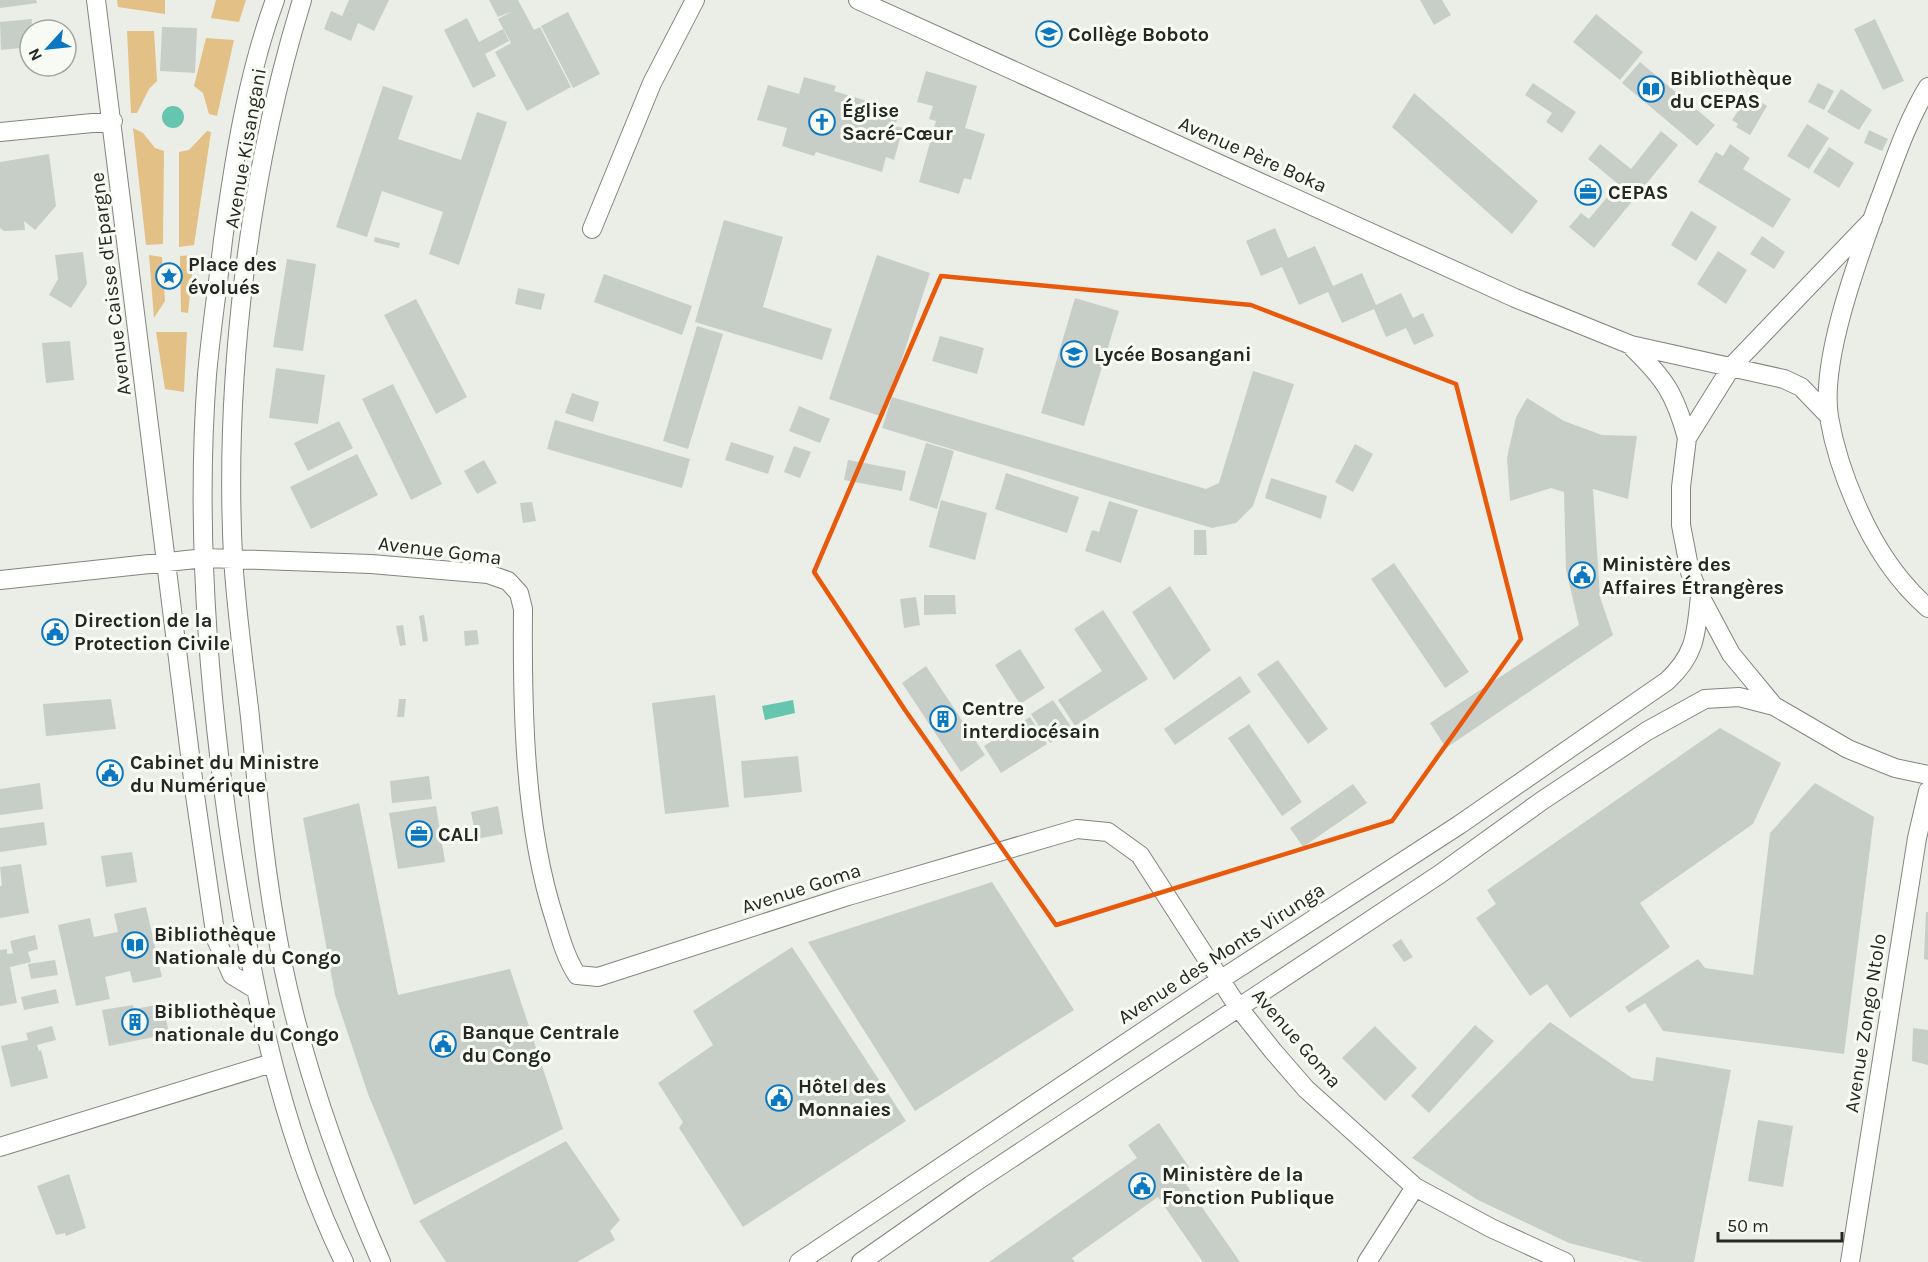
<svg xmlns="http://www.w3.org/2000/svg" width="1928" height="1262" viewBox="0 0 1928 1262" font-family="Karla,sans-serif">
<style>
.green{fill:#e3c086}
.water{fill:#66c5ae}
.building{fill:#c7cec8}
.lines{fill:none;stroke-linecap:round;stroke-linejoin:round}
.minor-casing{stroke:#82857e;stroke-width:20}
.minor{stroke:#fff;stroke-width:18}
.marked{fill:none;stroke:#e8590c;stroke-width:4.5;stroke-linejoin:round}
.labels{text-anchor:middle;stroke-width:6;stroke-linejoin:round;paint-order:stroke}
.poi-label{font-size:20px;font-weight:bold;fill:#252724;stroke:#f7fbf3;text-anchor:start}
.street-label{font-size:20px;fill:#252724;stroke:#f7fbf3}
</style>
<rect width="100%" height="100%" fill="#eaeee6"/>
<path class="green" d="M117,0H165V14L118,7Z
M216,0H246L239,22L211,18Z
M127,31H154L157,81L149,89L137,113H131Z
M206,38L234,40L217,116L209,114L203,93L194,86Z
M133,128L143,133L155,148L164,151L163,244L146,245Z
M207,131L211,132L194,245L179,247V152L189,150Z
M149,255L162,257L165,301L154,318Z
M194,255L188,313L181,312L180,256Z
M156,332H187L184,392L165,389Z"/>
<path class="water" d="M162 117a11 11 0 1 1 22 0a11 11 0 1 1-22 0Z
M793,700L795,713L765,720L762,706Z"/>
<path class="building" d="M0,0H36L37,3L0,8Z
M349,0H389L374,31L358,23L351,41L324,29L331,11L342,16Z
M489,0H518L534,30L540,27L571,87L527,111L495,52L511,43L498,19L513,11L498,17Z
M1420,0H1442L1451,15L1434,25Z
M568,12L600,74L573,88L541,26Z
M1596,14L1643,52L1620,80L1573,42Z
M467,18L479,42L503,29L509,41L485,54L496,76L473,88L444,30Z
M32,19L30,47L1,50L0,22Z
M1875,19L1904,81L1883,90L1854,29Z
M162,27L197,28L195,73L160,71Z
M1640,62L1715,125L1697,146L1622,83Z
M926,71L977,86L965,128L985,134L971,180L964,178L959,194L919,182L936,121L929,119L933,106L917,102Z
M804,77L836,86L834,91L900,111L895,126L903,128L894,160L886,157L882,172L816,152L814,156L782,146L787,128L757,120L768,85L799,94Z
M1533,83L1576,112L1562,133L1546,122L1552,113L1525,95Z
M1818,83L1834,91L1824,110L1808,102Z
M383,86L413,96L398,139L461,160L477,112L507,122L459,265L429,254L443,212L382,191L367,237L336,227Z
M1841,89L1872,110L1859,130L1827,112Z
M1414,93L1538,201L1512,234L1392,127Z
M1754,98L1767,106L1750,135L1736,127L1738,124L1732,120L1742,105L1747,108Z
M1807,124L1829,138L1809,169L1787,156Z
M1869,130L1888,139L1882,151L1864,143Z
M1661,131L1678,145L1594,248L1569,227L1581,213L1589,219L1618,184L1588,159L1600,144L1631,169Z
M1730,144L1750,158L1743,169L1791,199L1773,228L1698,182L1716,152L1723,156Z
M1829,147L1854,163L1839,188L1813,172Z
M49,154L56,206L35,230L24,221L25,230L4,231L0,228V162Z
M1691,211L1717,227L1696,261L1671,245Z
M724,220L783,237L763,307L832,329L822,360L695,322Z
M1275,228L1288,258L1315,246L1333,286L1362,273L1376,305L1401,293L1413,318L1423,313L1434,336L1414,345L1406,328L1386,337L1374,309L1342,323L1328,292L1299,305L1282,267L1261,276L1246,241Z
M1762,236L1785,252L1774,269L1750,254Z
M375,237L400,243L399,248L374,242Z
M1718,251L1747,270L1726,304L1697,284Z
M83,252L87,284L71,308L49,295L58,279L55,255Z
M877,255L930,273L883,417L829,399Z
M287,259L316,264L303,351L273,347Z
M604,274L692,306L682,335L594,302Z
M518,288L545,294L541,310L515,304Z
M1075,298L1119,311L1084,426L1041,413Z
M416,299L467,397L436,414L384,315Z
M697,326L723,334L688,449L663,441Z
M940,336L984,348L977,374L932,361Z
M70,341L74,380L46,383L42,343Z
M276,368L325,375L318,424L269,418Z
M1253,371L1294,384L1253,506L1236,523L1212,528L882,428L892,397L1206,489L1219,483Z
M393,384L442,484L411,500L362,399Z
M572,393L599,402L593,422L565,413Z
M1527,398L1564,421L1602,435L1637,436L1628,499L1593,489L1600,597L1613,635L1446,748L1430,723L1579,625L1566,570L1564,492L1551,488L1510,501L1507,458L1516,417Z
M799,406L830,419L820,443L789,431Z
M555,420L690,459L682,488L547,449Z
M339,421L353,448L308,471L294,443Z
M731,442L774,456L768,474L725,460Z
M926,443L954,451L937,509L909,500Z
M1355,444L1373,454L1353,492L1335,482Z
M794,446L811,452L800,478L784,472Z
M357,454L378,495L311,529L290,487Z
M484,460L497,483L477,494L464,471Z
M848,460L906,471L902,491L844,480Z
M1006,473L1079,497L1067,533L995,509Z
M1271,478L1327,496L1321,519L1265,498Z
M941,500L987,513L975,560L929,547Z
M1109,501L1138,510L1121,563L1085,551L1092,530L1099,532Z
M532,502L536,521L523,523L520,503Z
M1194,530H1206L1207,555H1194Z
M1394,563L1469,672L1445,688L1371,579Z
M1170,586L1211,650L1174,680L1132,612Z
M924,595H955L956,614L924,615Z
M916,597L920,625L904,628L900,599Z
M1103,610L1148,679L1075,726L1058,700L1102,671L1074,629Z
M424,615L428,641L423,642L419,616Z
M403,625L406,645L400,646L396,626Z
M477,630L479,644L465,646L464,631Z
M1020,649L1045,688L1020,704L995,665Z
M1278,660L1328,729L1308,744L1257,674Z
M926,666L985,755L961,772L902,683Z
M1240,676L1251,692L1175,745L1164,729Z
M715,695L729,807L665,814L652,703Z
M111,699L116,729L46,736L43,704Z
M399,699H406L404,717H397Z
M1053,700L1072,728L1050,743L1031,714Z
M1030,717L1047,744L1001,773L984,746Z
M1249,724L1302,802L1282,816L1228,738Z
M1720,728L1781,763L1753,824L1640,903L1670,947L1570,1018L1547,984L1530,996L1476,918L1496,904L1487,890Z
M798,756L802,792L744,798L741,761Z
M429,776L432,799L392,803L390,781Z
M40,783L43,809L0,815V789Z
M1815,783L1874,817L1844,1054L1663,1031L1645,1003L1629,1013L1625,1007L1698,959L1705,968L1753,975L1770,833Z
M1353,784L1367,803L1303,847L1290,828Z
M359,803L398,995L510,969L563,1129L414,1205L368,1094L335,995L303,818Z
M436,806L445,862L398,869L389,813Z
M498,806L503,834L476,839L471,812Z
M44,822L47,845L0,852V828Z
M132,852L137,882L106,887L101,856Z
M21,864L29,913L0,918V886H2L0,867Z
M992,882L1074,1010L915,1111L808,942Z
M146,907L162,977L133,983L130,971L105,977L110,999L76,1006L58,925L90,918L94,937L118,932L114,914Z
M1926,912H1928V960L1924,959Z
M35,935L38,949L28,952L31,962L10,967L17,1003L0,1006V950L7,949V954L13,953L10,941Z
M1401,939L1413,957L1404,962L1392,945Z
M792,947L906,1121L743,1227L679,1128L683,1122L658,1083L713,1045L693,1011Z
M55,960L58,975L31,979L28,964Z
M56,989L59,1003L24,1010L21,997Z
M163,1004L169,1034L109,1046L102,1010L133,1005L134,1009Z
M1550,1022L1632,1078L1653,1081L1656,1057L1731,1070L1694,1262H1643L1569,1243L1478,1200L1412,1158Z
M1475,1025L1494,1041L1429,1113L1411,1096Z
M52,1026L56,1040L37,1045L39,1051L41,1050L48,1078L11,1087L1,1046L28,1040L26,1033Z
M1375,1026L1417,1068L1385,1101L1342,1058Z
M1913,1028L1928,1030V1065L1912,1061Z
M1758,1120L1793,1126L1783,1187L1748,1181Z
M1159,1123L1189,1167L1179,1174L1240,1262H1203L1158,1197L1072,1258L1075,1262H989L1137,1158L1128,1145Z
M566,1141L620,1220L610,1231L615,1240L577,1262H446L419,1221Z
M69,1174L86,1228L66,1236L65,1233L56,1235L37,1186Z"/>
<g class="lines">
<g class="minor-casing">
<path id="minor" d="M96,0L195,795L216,939L232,975L255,989
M275,0C247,76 234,160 223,240C218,285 211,330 207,375C194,544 211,723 238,890C259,1019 287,1144 344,1262
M302,0C249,172 224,376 233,556C236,610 244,664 250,717C258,799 266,881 282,961C303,1064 339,1166 381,1262
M858,0L1515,298L1631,345L1784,379L1801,387L1828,415
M1928,87C1905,125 1892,168 1876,209C1857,262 1820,361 1829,417C1834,446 1844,477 1856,504C1873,544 1895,579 1928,608
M0,132L113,121
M1873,219L1732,366L1687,438L1681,487V525L1690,572L1700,596L1731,654L1774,706L1848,749L1895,768L1928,775
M592,229L652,83L695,0
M1632,347C1665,379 1675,394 1687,438
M0,580L205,558L371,564L488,574L508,581L519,593L523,609C522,708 524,826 555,920C561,940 566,958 577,975L598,977L848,896L1077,829L1108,832L1140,855L1238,1007L1273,1051L1306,1089L1415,1187L1491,1228L1565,1262
M0,1147L272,1063
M799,1262L1220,980L1459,825L1667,681C1696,654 1696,634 1700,596
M861,1262L971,1185L1440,874L1543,800L1647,731L1705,699L1739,697L1774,706
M1367,1262L1415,1187
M1850,1262L1917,838L1928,791"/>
</g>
<use href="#minor" class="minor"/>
</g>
<path class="marked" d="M941,276L1251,305L1456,384L1521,639L1392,821L1056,925L905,710L814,572Z"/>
<defs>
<g id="school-ring" transform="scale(1.35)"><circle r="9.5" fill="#f7fbf3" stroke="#0b77c1" stroke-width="1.5"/><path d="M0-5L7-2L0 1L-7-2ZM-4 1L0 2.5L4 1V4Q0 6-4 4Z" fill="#0b77c1"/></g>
<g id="library-ring" transform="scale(1.35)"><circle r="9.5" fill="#f7fbf3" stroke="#0b77c1" stroke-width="1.5"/><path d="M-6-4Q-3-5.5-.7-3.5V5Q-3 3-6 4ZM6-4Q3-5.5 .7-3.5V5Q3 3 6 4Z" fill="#0b77c1"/></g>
<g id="church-ring" transform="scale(1.35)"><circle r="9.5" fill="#f7fbf3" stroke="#0b77c1" stroke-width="1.5"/><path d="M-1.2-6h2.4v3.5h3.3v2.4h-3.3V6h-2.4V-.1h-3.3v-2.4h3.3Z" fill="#0b77c1"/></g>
<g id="office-ring" transform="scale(1.35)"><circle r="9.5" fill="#f7fbf3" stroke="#0b77c1" stroke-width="1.5"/><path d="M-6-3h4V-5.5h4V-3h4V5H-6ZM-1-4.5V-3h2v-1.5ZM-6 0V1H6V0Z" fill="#0b77c1"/></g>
<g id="sight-ring" transform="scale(1.35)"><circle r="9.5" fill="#f7fbf3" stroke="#0b77c1" stroke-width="1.5"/><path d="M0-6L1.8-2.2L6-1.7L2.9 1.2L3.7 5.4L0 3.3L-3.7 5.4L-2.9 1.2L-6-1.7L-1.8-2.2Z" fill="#0b77c1"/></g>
<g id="civic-ring" transform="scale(1.35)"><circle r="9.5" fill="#f7fbf3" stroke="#0b77c1" stroke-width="1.5"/><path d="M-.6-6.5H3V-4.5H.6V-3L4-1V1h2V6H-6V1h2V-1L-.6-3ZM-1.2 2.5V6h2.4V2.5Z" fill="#0b77c1"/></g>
<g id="building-ring" transform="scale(1.35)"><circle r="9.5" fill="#f7fbf3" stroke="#0b77c1" stroke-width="1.5"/><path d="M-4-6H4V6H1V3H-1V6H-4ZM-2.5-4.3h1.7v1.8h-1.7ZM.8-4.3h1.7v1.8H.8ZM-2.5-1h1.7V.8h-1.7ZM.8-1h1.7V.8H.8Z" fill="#0b77c1"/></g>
</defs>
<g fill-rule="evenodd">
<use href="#school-ring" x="1049" y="34"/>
<use href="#library-ring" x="1651" y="89"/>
<use href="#church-ring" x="822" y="122"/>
<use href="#office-ring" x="1588" y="192"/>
<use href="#sight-ring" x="169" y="276"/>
<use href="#school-ring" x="1074" y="354"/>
<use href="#civic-ring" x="1582" y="575"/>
<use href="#civic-ring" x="55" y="632"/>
<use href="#building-ring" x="943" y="719"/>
<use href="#civic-ring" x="110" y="773"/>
<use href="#office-ring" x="419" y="834"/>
<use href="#library-ring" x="135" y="945"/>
<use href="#building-ring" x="135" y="1022"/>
<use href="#civic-ring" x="443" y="1044"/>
<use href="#civic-ring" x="779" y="1098"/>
<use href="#civic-ring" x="1142" y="1186"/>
</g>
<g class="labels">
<g class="poi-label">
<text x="1068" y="41">Collège Boboto</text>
<text x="1670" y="85">Bibliothèque<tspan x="1670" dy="23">du CEPAS</tspan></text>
<text x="842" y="117">Église<tspan x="842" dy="23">Sacré-Cœur</tspan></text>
<text x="1608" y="199">CEPAS</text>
<text x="188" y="271">Place des<tspan x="188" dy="23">évolués</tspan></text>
<text x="1094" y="361">Lycée Bosangani</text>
<text x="1602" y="571">Ministère des<tspan x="1602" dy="23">Affaires Étrangères</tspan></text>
<text x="74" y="627">Direction de la<tspan x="74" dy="23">Protection Civile</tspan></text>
<text x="962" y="715">Centre<tspan x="962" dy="23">interdiocésain</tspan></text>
<text x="130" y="769">Cabinet du Ministre<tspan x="130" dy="23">du Numérique</tspan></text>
<text x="438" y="841">CALI</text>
<text x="154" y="941">Bibliothèque<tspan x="154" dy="23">Nationale du Congo</tspan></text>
<text x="154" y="1018">Bibliothèque<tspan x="154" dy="23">nationale du Congo</tspan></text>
<text x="462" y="1039">Banque Centrale<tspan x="462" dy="23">du Congo</tspan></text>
<text x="798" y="1093">Hôtel des<tspan x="798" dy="23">Monnaies</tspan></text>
<text x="1162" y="1181">Ministère de la<tspan x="1162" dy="23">Fonction Publique</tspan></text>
</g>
<g class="street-label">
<text transform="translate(245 148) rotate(-80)" y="7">Avenue Kisangani</text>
<text transform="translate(1253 154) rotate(24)" y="7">Avenue Père Boka</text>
<text transform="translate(110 284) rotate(-97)" y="7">Avenue Caisse d'Epargne</text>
<text transform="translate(440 550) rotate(7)" y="7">Avenue Goma</text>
<text transform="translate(801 888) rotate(-18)" y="7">Avenue Goma</text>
<text transform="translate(1221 953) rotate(-33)" y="7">Avenue des Monts Virunga</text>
<text transform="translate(1865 1023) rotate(-81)" y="7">Avenue Zongo Ntolo</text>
<text transform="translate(1297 1038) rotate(49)" y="7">Avenue Goma</text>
</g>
</g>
<g transform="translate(48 48) rotate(243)"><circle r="28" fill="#f7fbf3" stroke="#a3a6a0" stroke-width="1.5"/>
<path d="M0-4.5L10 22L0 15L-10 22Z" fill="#0b77c1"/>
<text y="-9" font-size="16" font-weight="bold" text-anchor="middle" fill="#252724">N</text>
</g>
<path d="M1718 1232v9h124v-9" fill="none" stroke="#252724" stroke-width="3"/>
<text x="1727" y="1232" font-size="18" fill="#252724" stroke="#f7fbf3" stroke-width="4.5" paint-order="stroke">50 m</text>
</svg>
